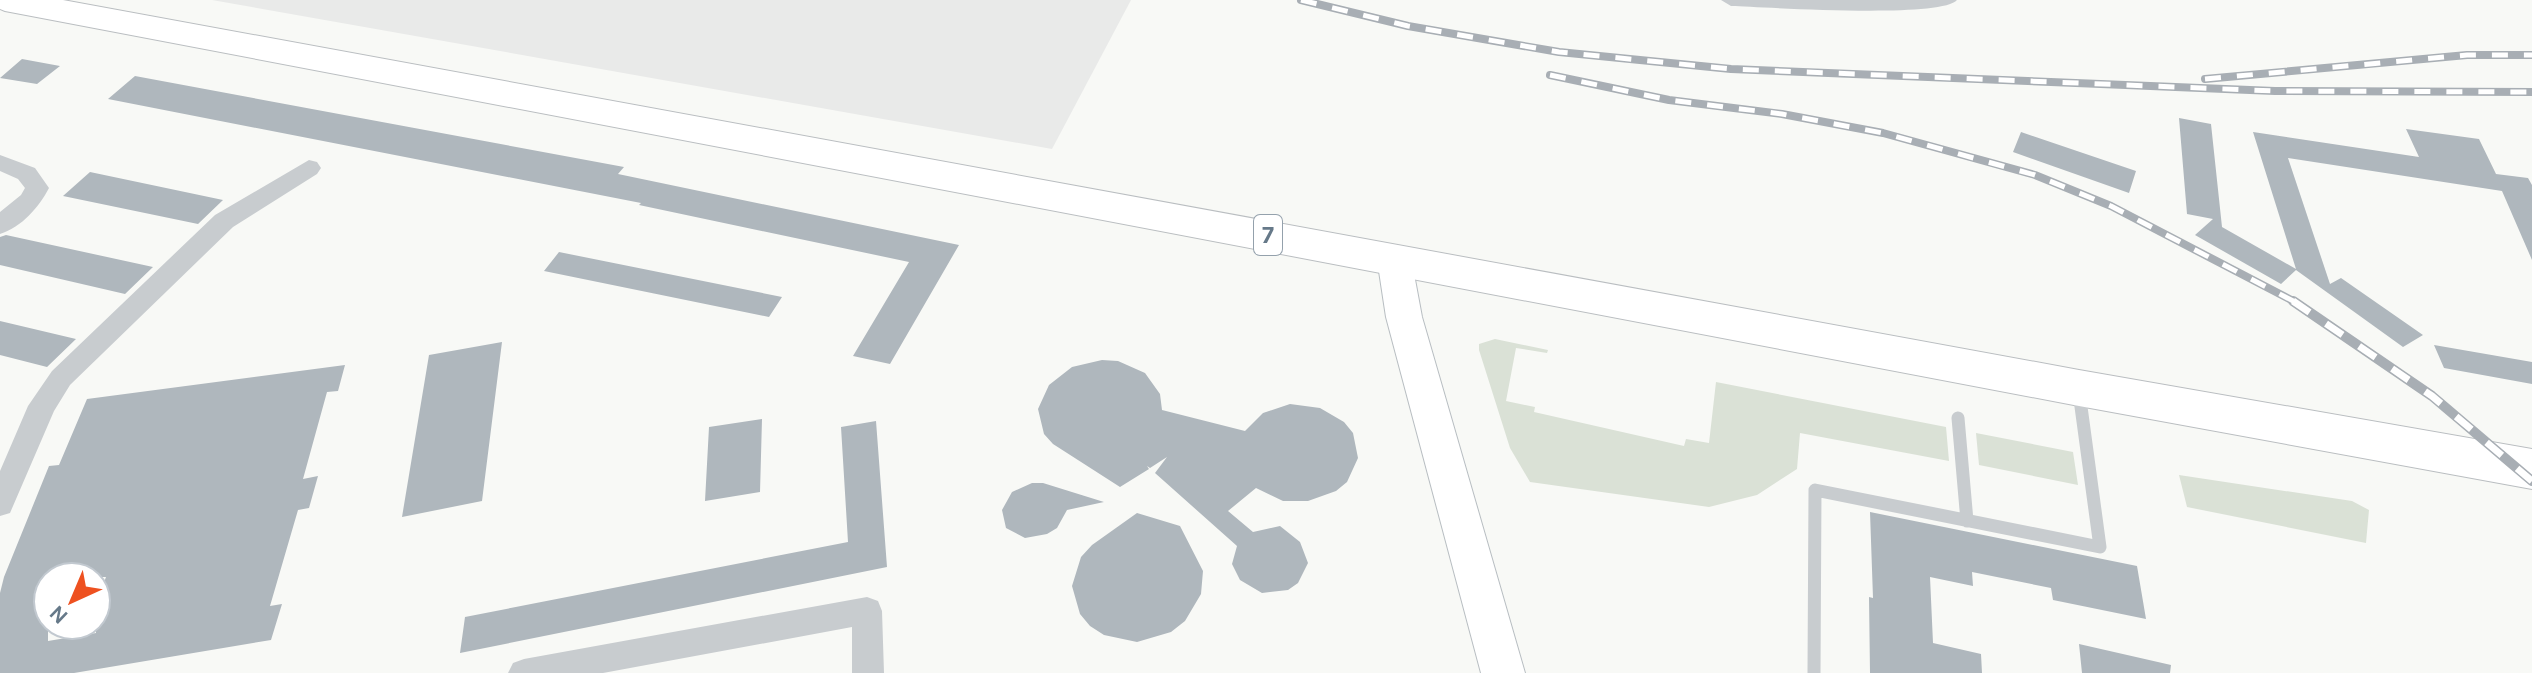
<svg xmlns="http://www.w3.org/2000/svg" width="2532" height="673" viewBox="0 0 2532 673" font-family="Karla,sans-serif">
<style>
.built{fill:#e9eae9}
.green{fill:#dae1d6}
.building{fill:#afb7bd;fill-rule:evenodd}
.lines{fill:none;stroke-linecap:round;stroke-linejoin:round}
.secondary-casing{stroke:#b8bec2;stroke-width:2}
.highway-casing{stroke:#babec1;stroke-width:2}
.lane{stroke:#c8cccf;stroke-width:13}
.street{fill:#c8cccf;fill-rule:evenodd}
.secondary{fill:#fff;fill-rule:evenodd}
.highway{fill:#fff;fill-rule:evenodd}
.rail-far1-casing{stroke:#a8aeb4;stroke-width:8}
.rail-casing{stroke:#a8aeb4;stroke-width:10}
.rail-far1{stroke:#fff;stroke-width:5;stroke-dasharray:16;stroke-linecap:butt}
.rail{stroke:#fff;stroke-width:7;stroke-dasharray:20;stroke-linecap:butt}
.labels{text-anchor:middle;stroke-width:8;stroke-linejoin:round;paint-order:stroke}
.shield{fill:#fff;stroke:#94a1ac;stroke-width:2}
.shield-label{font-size:24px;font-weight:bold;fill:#667989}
</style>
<rect width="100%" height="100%" fill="#f8f9f6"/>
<path class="built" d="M212,0H1131L1052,149Z"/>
<path class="green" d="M1495,339L1548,350L1547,353L1516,348L1506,401L1535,407L1534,412L1684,446L1686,439L1709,443L1716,382L1946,427L1949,461L1800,433L1797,469L1757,495L1709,507L1530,482L1510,448L1479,350V344Z
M1976,433L2073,452L2078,485L1979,465Z
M2179,475L2352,501L2369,510L2366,543L2187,507Z"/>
<path class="building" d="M22,59L60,66L37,84L0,78Z
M135,76L624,167L618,174L959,245L890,364L853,356L909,262L639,205L641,203L108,99Z
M2179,118L2211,124L2222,227L2296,269L2253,132L2419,157L2406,129L2479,139L2496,174L2528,178L2532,185V260L2502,191L2288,158L2330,284L2341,278L2423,335L2403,347L2296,270L2281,284L2195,235L2213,219L2187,214Z
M2021,132L2136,171L2129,193L2013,152Z
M90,172L223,200L198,224L63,196Z
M6,235L153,267L125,294L0,265V237Z
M559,252L782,297L769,317L544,271Z
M0,321L76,339L47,367L0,355Z
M502,342L482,501L402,517L429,355Z
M2434,345L2532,362V384L2444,368Z
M1102,360L1118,361L1145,373L1160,394L1162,410L1245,431L1263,413L1290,404L1320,408L1344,422L1353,433L1358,458L1347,482L1336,491L1308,501H1283L1256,488L1228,511L1253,532L1280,526L1300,542L1308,563L1298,583L1288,590L1262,593L1240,580L1232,564L1237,546L1155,473L1167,457L1150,468L1147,466L1149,469L1120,487L1053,444L1044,434L1038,409L1049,385L1072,367Z
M345,365L338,391L327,392L303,479L318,476L309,508L298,510L270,606L282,604L271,640L74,673H0V593L4,577L49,466L59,465L87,399ZM48,577H106L96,604V633L48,641Z
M762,419L760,492L705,501L709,427Z
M876,421L887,567L460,653L465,617L848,542L841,427Z
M1032,483H1043L1104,502L1067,510L1057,528L1047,534L1025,538L1006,528L1002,510L1012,492Z
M1870,512L2137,566L2146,619L2053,600L2051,588L1972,572L1973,586L1930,577L1933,643L1981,654L1982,673H1870L1869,597L1873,598Z
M1137,513L1180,526L1203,571L1201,594L1185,621L1171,632L1137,642L1104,635L1090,626L1080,614L1072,586L1081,557L1092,545Z
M2079,644L2171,665L2170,673H2082Z"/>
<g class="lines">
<g class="secondary-casing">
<path id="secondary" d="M1394,245L1406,249L1411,258L1422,317L1525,673H1481L1386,317L1377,258L1382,249Z"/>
</g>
<g class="highway-casing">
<path id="highway" d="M0,0H63L2079,370L2532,449V489L2079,406L5,11L0,9Z"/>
</g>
<path class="lane" d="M1958,418L1967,521
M1814,673L1815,490L2100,547L2079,392"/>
<path class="street" d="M1721,0H1957C1941,19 1765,7 1731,6Z
M0,155L35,168L49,188C39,207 22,227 0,234V212L21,195L25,188L18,179L0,171Z
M309,160L317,162L321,168L317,174L233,227L70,385L54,411L10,513L0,516V471L28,406L52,371L215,215Z
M867,597L878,601L882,611L884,673H852V627L603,673H508L513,663L524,659Z"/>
<use href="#secondary" class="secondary"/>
<use href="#highway" class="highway"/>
<g class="rail-far1-casing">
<path id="rail-far1" d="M1301,0L1408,26L1559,52L1731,69L2275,91L2532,92
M1550,75L1669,100L1782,114L1883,133L2035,175L2111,206L2297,303
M2205,79L2467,55H2532"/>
</g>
<g class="rail-casing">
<path id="rail" d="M2293,301L2432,396L2532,481"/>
</g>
<use href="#rail-far1" class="rail-far1"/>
<use href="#rail" class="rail"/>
</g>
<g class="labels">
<rect class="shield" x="1254" y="215" width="28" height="40" rx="6"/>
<g class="shield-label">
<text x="1268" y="243">7</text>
</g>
</g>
<g transform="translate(72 601) rotate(224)"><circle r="38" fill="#ffffff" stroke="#c2c9d0" stroke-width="2"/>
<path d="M0-6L14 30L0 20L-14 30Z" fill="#ee5120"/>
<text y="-12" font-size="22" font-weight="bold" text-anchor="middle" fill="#667989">N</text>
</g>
</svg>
